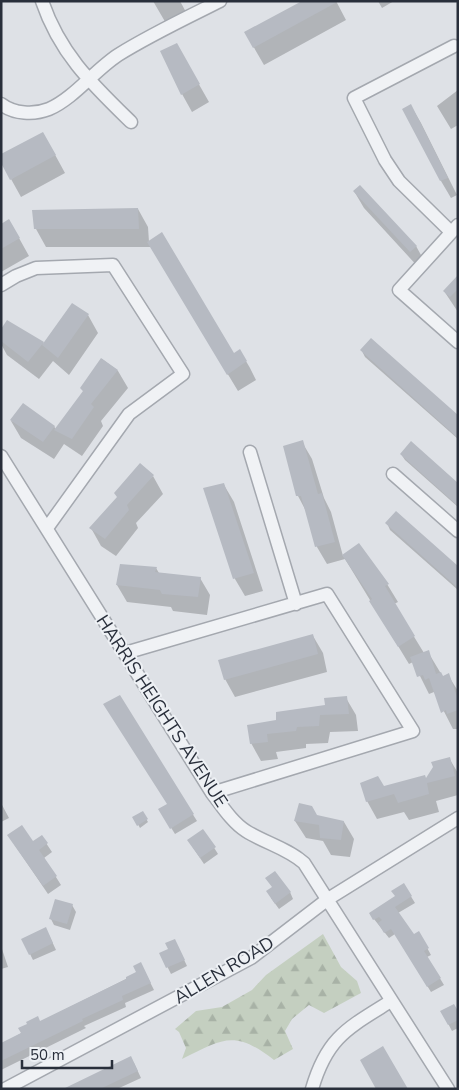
<svg xmlns="http://www.w3.org/2000/svg" width="459" height="1090" viewBox="0 0 459 1090" font-family="'Nunito Sans',sans-serif">
<style>
.forest{fill:url(#forest-firs)}
.shadow{fill:#0003}
.building{fill:#b6bac2}
.lines{fill:none;stroke-linecap:round;stroke-linejoin:round}
.minor-casing{stroke:#a4a8af;stroke-width:15}
.minor{stroke:#f0f2f5;stroke-width:12}
.labels{text-anchor:middle;stroke-width:4;stroke-linejoin:round;paint-order:stroke}
.street-label{font-size:18px;fill:#292f3b;stroke:#edf0f4}
</style>
<defs>
<pattern id="forest-firs" width="22" height="20" patternUnits="userSpaceOnUse" patternTransform="scale(1.25)"><rect width="22" height="20" fill="#c4cfc0"/><path d="M5 1l3.5 6h-7zM16 11l3.5 6h-7z" fill="#a8b2a6"/></pattern>
</defs>
<rect width="100%" height="100%" fill="#dee1e6"/>
<path class="forest" d="M323,934L341,967L357,981L361,993L324,1013L309,1005L292,1019L285,1031L293,1049L274,1060C234,1029 223,1039 182,1059L186,1048L179,1032L175,1029L196,1011L222,1007L252,990L266,975Z"/>
<path class="shadow" d="M153,1H180L187,14L167,25Z
M336,1L346,20L264,65L245,32Z
M378,1H394L382,8Z
M176,44L209,102L192,112L182,94Z
M458,90V125L451,129L437,106Z
M411,106L421,123L457,195L451,198L441,181Z
M53,151L65,173L21,197L11,179Z
M354,191L416,246L426,264L420,269L364,208Z
M138,209L148,227L149,242L234,355L240,351L250,368L256,380L238,391L151,247H46L36,229Z
M9,220L29,256L1,272V225Z
M458,277V312L444,291Z
M88,315L98,333L69,375L53,361L39,379L7,355L1,344V331L7,322L44,344Z
M362,351L458,416V439L365,357Z
M102,359L118,371L128,388L101,421L103,426L82,456L64,444L54,459L21,438L11,421L54,426L56,430L84,392L81,388Z
M302,442L312,459L324,498L331,512L343,556L387,584L398,602L394,604L424,653L428,652L443,677L448,675L458,691V729H453L434,692L429,694L413,662L409,664L345,559L327,564L317,547L306,511L298,496Z
M401,454L458,485V507L405,460Z
M153,476L163,494L136,523L138,528L116,556L101,546L91,528Z
M224,485L234,502L263,591L245,596L235,579L205,489Z
M387,523L458,567V590L390,530Z
M156,568L159,573L200,578L210,595L207,615L173,611L171,607L127,602L117,585Z
M313,636L323,653L327,672L235,697L225,679Z
M119,696L197,821L175,834L160,810L168,805Z
M346,698L356,715L358,731L330,732L328,743L306,744V748L276,752L278,759L261,761L251,743L277,721L326,707Z
M449,758L458,773V795L436,801L439,812L409,820L404,812L377,819L367,801L383,787L426,780Z
M1,803L9,818L1,822Z
M142,812L148,822L140,828L134,817Z
M317,817L344,822L354,839L350,857L331,855L323,841L306,838L295,821Z
M203,830L218,854L204,864L192,846Z
M42,837L52,852L44,858L61,885L48,894L14,844L33,843Z
M404,885L415,903L398,913L413,936L419,933L431,955L427,957L444,985L431,992L395,934L389,938L370,914L396,897Z
M290,892L293,899L279,909L271,898Z
M72,905L76,912L70,930L54,925L51,919Z
M49,935L56,950L33,960L30,954Z
M1,946L8,967L1,969Z
M178,947L187,966L171,974L161,954Z
M144,970L154,990L125,1003L126,1007L84,1026L86,1028L1,1070V1045L40,1022Z
M442,1012L458,1013V1028L452,1031Z
M134,1063L141,1078L117,1089H75Z"/>
<path class="building" d="M302,1H339L253,48L244,32Z
M177,43L200,84L181,95L160,51Z
M411,104L448,178L440,181L402,109Z
M43,132L56,155L10,180L1,163V154Z
M360,185L417,246L410,252L353,191Z
M138,208L139,229H34L32,210Z
M9,219L20,238L1,249V224Z
M162,232L234,353L240,349L247,361L227,375L147,242Z
M458,275V289L450,297L443,291Z
M72,303L89,314L58,358L42,345Z
M7,320L44,342L28,362L1,341V329Z
M371,338L458,415V438L360,350Z
M101,358L118,370L91,404L94,407L72,439L54,430L83,391L80,388Z
M23,403L55,426L43,442L10,420Z
M303,440L318,494L322,493L335,542L315,547L301,496H296L283,446Z
M411,441L458,483V506L400,454Z
M140,463L154,475L127,505L129,510L105,539L89,528L117,497L114,493Z
M224,483L254,573L233,579L203,488Z
M396,511L458,566V588L385,523Z
M359,543L389,584L385,586L415,636L398,647L369,601L372,599L342,555Z
M120,564L157,567L155,572L201,577L198,597L162,594L160,590L116,585Z
M313,634L318,654L224,680L218,660Z
M429,650L436,674L441,672L443,676L449,673L458,700V710L447,714L446,710L441,713L429,678L425,680L423,675L417,677L410,657Z
M120,695L194,814L170,829L158,809L167,804L103,704Z
M347,696L349,714L320,715L319,726L297,727L296,731L267,734L268,742L250,744L247,725L276,720V712L325,705L324,698Z
M450,757L455,776L427,783L429,794L398,803L394,794L366,802L360,783L378,776L384,786L425,775L426,778L433,767L431,762Z
M299,803L312,806L317,815L344,821L341,840L320,838L319,825L294,821Z
M143,811L148,819L137,826L132,817Z
M22,825L33,841L42,835L48,843L39,850L57,876L43,886L7,835Z
M203,829L216,847L200,858L187,840Z
M275,871L291,892L275,904L266,891L272,887L265,878Z
M404,883L412,896L395,907L414,934L419,931L429,948L424,951L441,978L427,987L391,929L384,933L378,923L382,920L379,917L373,920L369,913L395,896L391,891Z
M55,899L73,904L67,924L49,919Z
M46,927L53,943L29,955L21,939Z
M175,939L185,960L166,968L159,953L168,949L165,943Z
M141,962L151,983L122,996L123,1000L82,1019L83,1021L1,1061V1043L21,1033L18,1028L27,1024L26,1022L38,1016L40,1021L126,979V977L136,972L133,966Z
M454,1004L458,1011V1020L448,1025L440,1011Z
M383,1046L408,1089H376L360,1060Z
M131,1056L138,1071L100,1089H63Z"/>
<g class="lines">
<g class="minor-casing">
<path id="minor" d="M42,1C60,54 92,84 131,122
M1,104C14,114 34,115 49,109C73,99 95,70 118,55C150,35 186,18 220,1
M458,225L399,290L458,342
M451,232L399,181L385,160L354,98L454,46
M1,285L16,276L36,268L113,265L183,374L129,414L47,528
M250,452L296,604
M1,456L212,793C222,806 232,822 246,831C265,843 287,848 304,863L448,1089
M393,474L458,531
M125,653L327,594L413,731L212,793
M5,1089L251,958L328,899L458,818
M312,1089C327,1037 348,1028 391,1001"/>
</g>
<use href="#minor" class="minor"/>
</g>
<g class="labels">
<g class="street-label">
<text transform="translate(162 711) rotate(57)" y="6">HARRIS HEIGHTS AVENUE</text>
<text transform="translate(224 970) rotate(-31)" y="6">ALLEN ROAD</text>
</g>
</g>
<rect width="459" height="1090" fill="none" stroke="#292f3b" stroke-width="5"/>
<path d="M22 1060v8h90v-8" fill="none" stroke="#292f3b" stroke-width="2.5"/>
<text x="30" y="1060" font-size="15" fill="#292f3b" stroke="#edf0f4" stroke-width="4" paint-order="stroke">50 m</text>
</svg>
